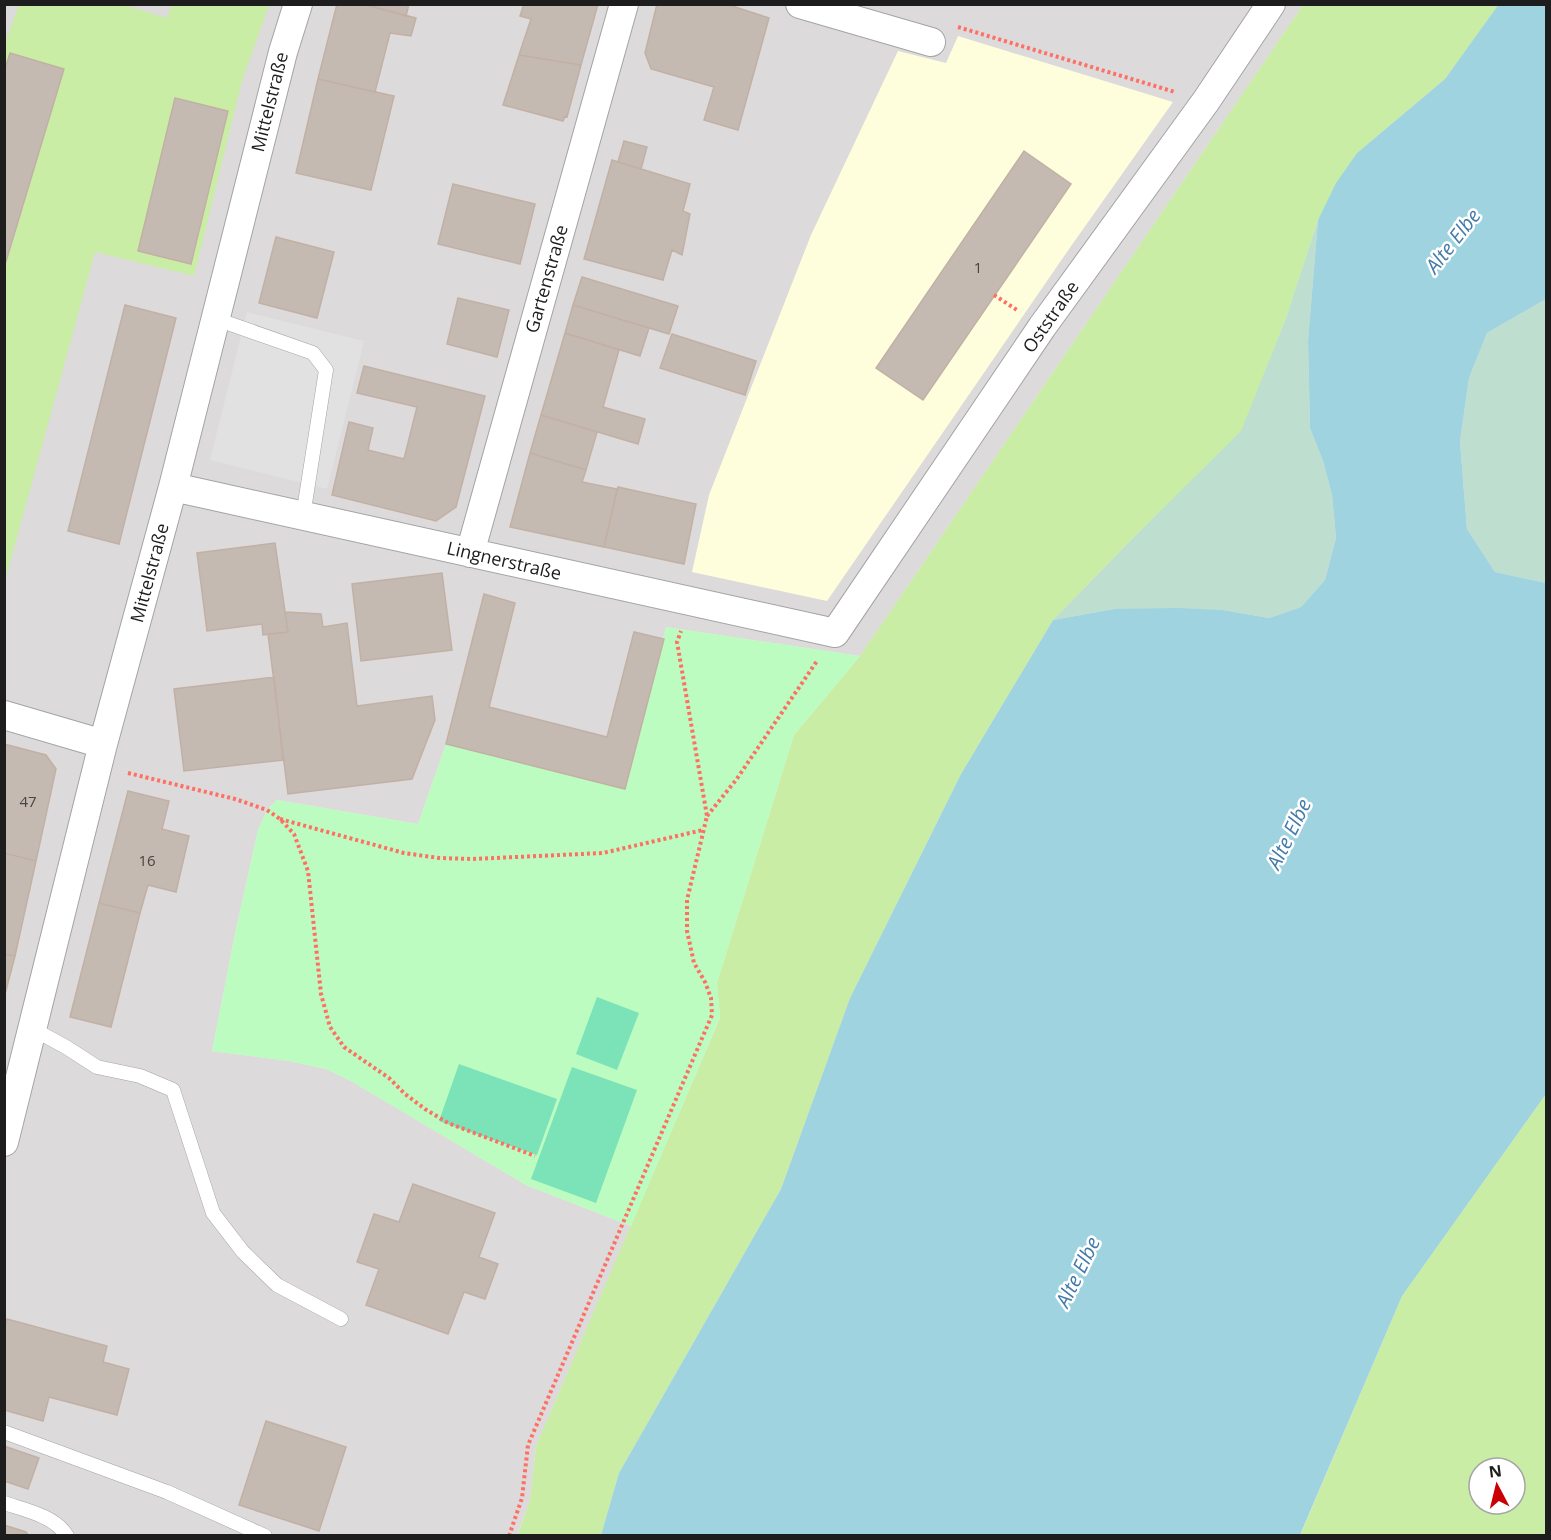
<svg xmlns="http://www.w3.org/2000/svg" width="1551" height="1540" viewBox="0 0 1551 1540" font-family="'Open Sans',sans-serif">
<style>
.residential{fill:#dcdada}
.education{fill:#fffedc}
.grass{fill:#caeda5;fill-rule:evenodd}
.wetland{fill:#bedecf}
.park{fill:#bcfcc0}
.pitch{fill:#7ce3b8}
.parking{fill:#e1e1e1}
.water{fill:#a0d3e0}
.building{fill:#c4bab2;stroke:#c2b0a4;stroke-width:1.5}
.lines{fill:none;stroke-linecap:round;stroke-linejoin:round}
.service-casing{stroke:#a4a4a4;stroke-width:15}
.minor-casing{stroke:#a4a4a4;stroke-width:30}
.path{stroke:#ff6f64;stroke-width:4;stroke-dasharray:3 3;stroke-linecap:butt}
.service{stroke:#fff;stroke-width:14}
.minor{stroke:#fff;stroke-width:28}
.labels{text-anchor:middle;stroke-width:5;stroke-linejoin:round;paint-order:stroke}
.number-label{font-size:15px;fill:#474442}
.street-label{font-size:18px;fill:#1d1d1d;stroke:#fff}
.water-label{font-size:20px;font-style:italic;fill:#427aaa;stroke:#fff}
</style>
<rect width="100%" height="100%" fill="#efebe3"/>
<path class="residential" d="M5,5H1303L860,656L666,627L625,789L446,744L418,824L277,800L267,810L258,830L236,929L212,1051L289,1061L326,1069L351,1081L526,1185L631,1226L536,1446L530,1501L517,1535L5,1536Z"/>
<path class="education" d="M958,36L1173,102L1069,249L827,601L692,572L709,495L811,235L898,51L946,63Z"/>
<path class="grass" d="M19,5H124L167,18L172,5H269L242,81L194,276L95,252L5,581V268L64,69L10,53L5,72V43ZM175,98L228,111L191,264L138,251Z
M1303,5H1499L1445,79L1357,153L1318,220L1286,318L1242,431L1135,536L1053,620L961,774L850,998L781,1189L619,1473L601,1535L517,1536L530,1501L536,1446L720,1018L717,983L794,735L860,656Z
M1546,1094V1535L1300,1536L1402,1296ZM1479,1468H1515V1504H1479Z"/>
<path class="wetland" d="M1318,220L1308,342L1310,428L1323,461L1332,495L1336,538L1325,580L1301,607L1269,618L1223,610L1114,609L1053,620L1135,536L1241,431L1286,318Z
M1546,299V583L1495,572L1467,529L1460,442L1469,378L1487,333Z"/>
<path class="park" d="M666,627L860,656L794,735L717,983L720,1017L631,1226L526,1185L351,1081L326,1069L289,1061L212,1051L236,929L258,830L267,810L277,800L418,824L446,744L625,789Z"/>
<path class="pitch" d="M597,997L639,1013L617,1070L576,1054Z
M459,1064L557,1099L537,1155L439,1121Z
M572,1067L637,1090L596,1203L531,1179Z"/>
<path class="parking" d="M247,312L364,341L327,489L210,460Z"/>
<path class="water" d="M1499,4L1546,5V299L1487,333L1469,378L1460,442L1467,529L1495,572L1546,583V1094L1402,1296L1300,1535H601L619,1473L781,1189L850,998L961,774L1053,620L1114,609L1177,608L1223,610L1269,618L1301,607L1325,580L1336,538L1332,495L1323,461L1310,428L1308,341L1318,220L1336,183L1357,153L1445,79Z"/>
<path class="building" d="M337,4H363L416,18L411,36L390,33L375,92L318,79Z
M363,4H409L406,16Z
M524,4H598L581,65L519,55L531,19L520,16Z
M657,4H726L769,18L738,130L704,120L714,87L651,69L645,53Z
M10,53L64,69L4,268V72Z
M519,55L581,65L567,117L565,116L563,121L503,105Z
M318,79L394,96L371,190L296,173Z
M175,98L228,111L191,264L138,251Z
M624,141L647,147L641,169L618,162Z
M1024,151L1071,184L923,400L876,368Z
M612,160L690,184L683,211L690,214L682,255L672,250L663,280L584,259Z
M453,184L535,204L520,264L438,244Z
M276,237L334,252L317,318L259,303Z
M582,277L678,306L669,334L573,305Z
M458,298L509,310L497,357L447,344Z
M125,305L176,318L119,544L68,531Z
M573,305L649,328L640,356L565,333Z
M565,333L619,350L603,407L645,419L638,444L541,415Z
M672,334L756,361L745,395L660,368Z
M364,366L485,396L456,507L436,521L332,495L349,422L373,428L368,450L404,459L417,407L357,393Z
M541,415L597,432L586,470L530,453Z
M530,453L586,470L582,482L617,489L604,547L510,527Z
M618,487L696,504L684,564L604,547Z
M275,543L288,632L263,635L262,624L207,631L197,553Z
M442,573L452,650L361,661L352,584Z
M484,594L515,603L489,707L607,737L634,632L664,639L625,789L446,744Z
M285,612L321,614L323,627L347,623L357,706L432,696L435,720L412,779L288,794L268,634L288,632Z
M274,677L283,760L184,771L174,689Z
M4,744L46,755L56,769L36,861L4,853Z
M128,791L169,801L162,829L189,836L176,892L148,885L140,913L99,903Z
M4,853L36,861L15,956L4,954Z
M99,903L140,913L111,1027L70,1017Z
M4,954L15,956L4,998Z
M413,1184L495,1213L479,1257L498,1264L485,1299L464,1292L448,1334L366,1305L379,1269L357,1262L374,1214L399,1222Z
M7,1319L107,1346L103,1362L129,1369L117,1415L49,1397L43,1421L4,1410V1330Z
M266,1421L346,1447L319,1531L239,1505Z
M4,1446L39,1458L28,1489L4,1481Z
M4,1525L26,1532L29,1536H4Z"/>
<g class="lines">
<g class="service-casing">
<path id="service" d="M216,319L313,353L326,370L303,516
M33,1029L66,1047L97,1067L140,1076L173,1090L213,1213L243,1252L277,1285L341,1319
M4,1432L167,1492L265,1536
M4,1503C25,1510 55,1516 67,1536"/>
</g>
<g class="minor-casing">
<path id="minor" d="M800,4L931,42
M173,487L835,633L1042,327L1206,101L1271,4
M470,553L624,4
M4,715L103,744
M4,1142L103,744L173,487L283,52L298,4"/>
</g>
<path class="path" d="M958,27L1175,92
M994,295L1017,310
M128,773L235,799L267,810L280,819L294,834L308,871L321,994L330,1027L344,1047L389,1078L405,1094L425,1109L448,1123L535,1156
M707,816L736,780L817,661
M280,819L404,853L439,858L473,859L603,853L703,830
M509,1536L522,1498L528,1445L712,1015L711,998L705,982L694,963L687,931V900L707,816L677,642L681,631"/>
<use href="#service" class="service"/>
<use href="#minor" class="minor"/>
</g>
<g class="labels">
<g class="number-label">
<text x="978" y="273">1</text>
<text x="28" y="807">47</text>
<text x="147" y="866">16</text>
</g>
<g class="street-label">
<text transform="translate(270 102) rotate(-76)" y="6">Mittelstraße</text>
<text transform="translate(547 279) rotate(-74)" y="6">Gartenstraße</text>
<text transform="translate(1051 317) rotate(-55)" y="6">Oststraße</text>
<text transform="translate(504 561) rotate(13)" y="6">Lingnerstraße</text>
<text transform="translate(150 573) rotate(-75)" y="6">Mittelstraße</text>
</g>
<g class="water-label">
<text transform="translate(1453 241) rotate(-52)" y="7">Alte Elbe</text>
<text transform="translate(1289 834) rotate(-64)" y="7">Alte Elbe</text>
<text transform="translate(1078 1272) rotate(-64)" y="7">Alte Elbe</text>
</g>
</g>
<rect width="1551" height="1540" fill="none" stroke="#1d1d1d" stroke-width="12"/>
<g transform="translate(1497 1486) rotate(353)"><circle r="28" fill="#ffffff" stroke="#a5a5a5" stroke-width="1.5"/>
<path d="M0-4.5L10 22L0 15L-10 22Z" fill="#cb0006"/>
<text y="-9" font-size="16" font-weight="bold" text-anchor="middle" fill="#1d1d1d">N</text>
</g>
</svg>
